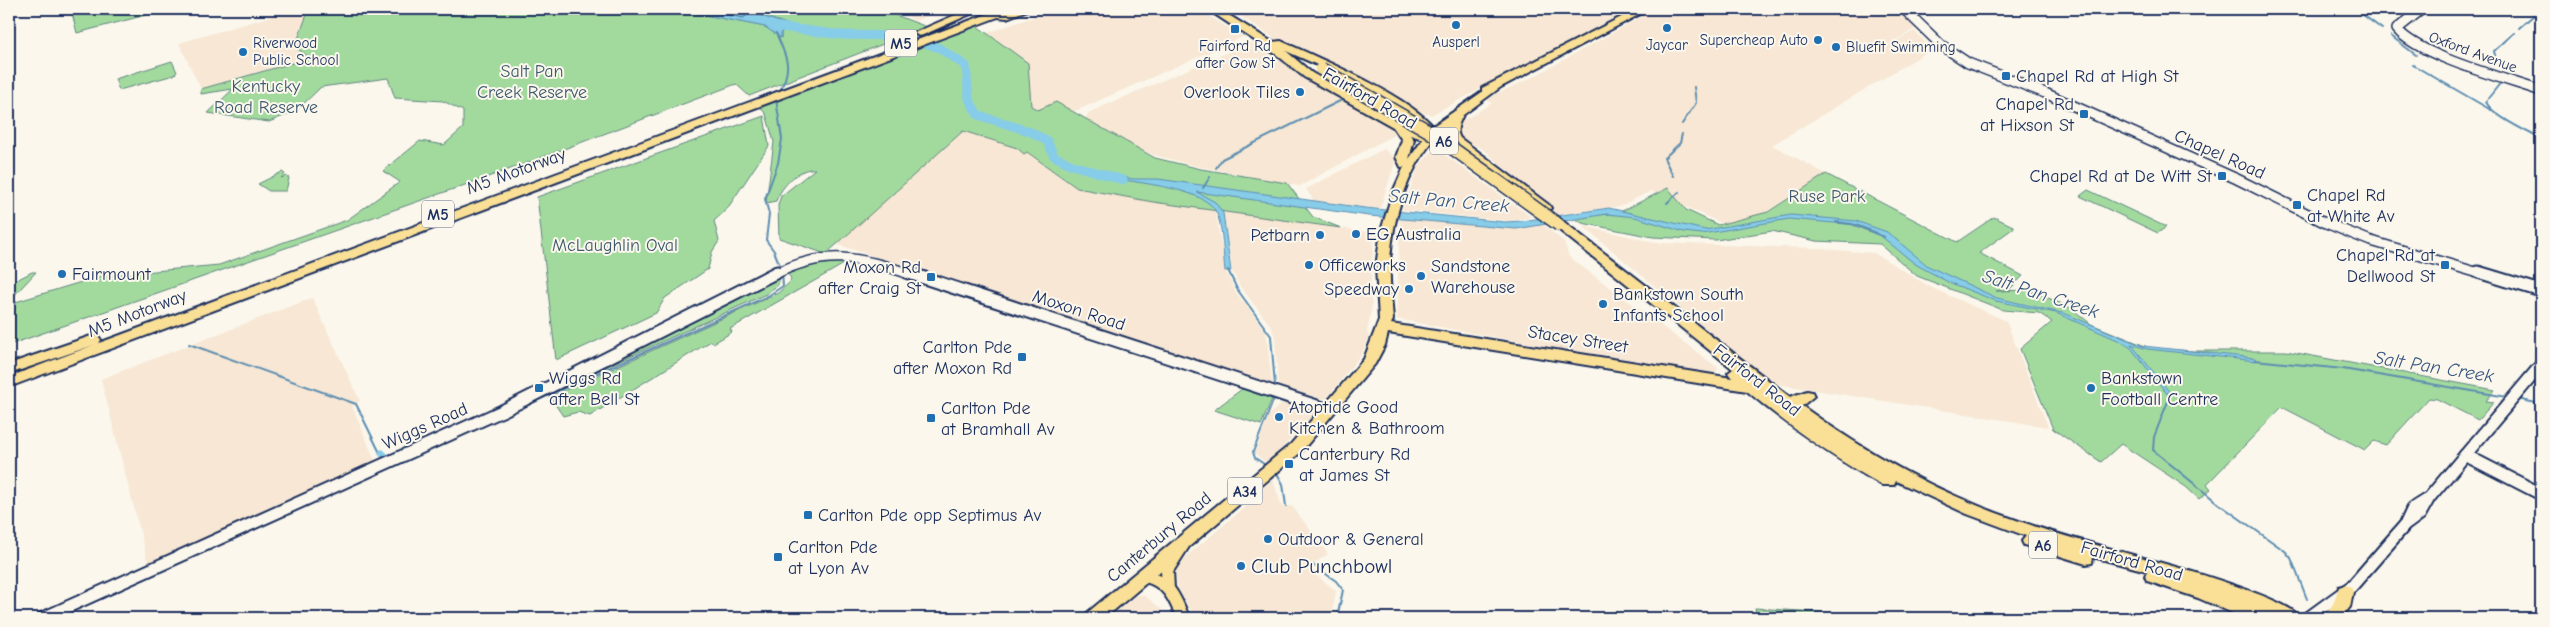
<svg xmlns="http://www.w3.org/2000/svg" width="2550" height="627" viewBox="0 0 2550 627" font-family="'Comic Neue',sans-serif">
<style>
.built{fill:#f7e7d4}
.green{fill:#a2da9e;stroke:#5e847e}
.water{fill:#87cce8;stroke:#5c8db1}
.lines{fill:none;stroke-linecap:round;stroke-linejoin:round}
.shore{stroke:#466e95;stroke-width:1}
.stream{stroke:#5c8db1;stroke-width:2}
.canal{stroke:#87cce8;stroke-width:7}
.river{stroke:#87cce8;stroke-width:9}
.secondary-far1-casing{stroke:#1b2f5e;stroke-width:12}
.secondary-casing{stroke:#1b2f5e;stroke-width:15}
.primary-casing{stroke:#1b2f5e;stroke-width:16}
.highway-casing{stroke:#1b2f5e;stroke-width:4}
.secondary-far1{stroke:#fbf7ec;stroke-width:9}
.secondary{stroke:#fbf7ec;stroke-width:11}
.primary{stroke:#fadf96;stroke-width:12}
.highway{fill:#fadf96;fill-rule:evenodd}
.highway-bridge-casing{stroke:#1b2f5e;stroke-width:15;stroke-linecap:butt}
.highway-bridge{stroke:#fadf96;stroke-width:12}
.poi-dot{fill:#1f6fb2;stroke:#fbf7ec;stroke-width:2}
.labels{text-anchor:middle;stroke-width:4;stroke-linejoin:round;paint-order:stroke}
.far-poi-label{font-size:15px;fill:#1b2f5e;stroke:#fbf7ec}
.far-street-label{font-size:15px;fill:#1b2f5e;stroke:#fbf7ec}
.shield{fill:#fbf7ec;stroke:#5e6b89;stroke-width:1}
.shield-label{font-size:16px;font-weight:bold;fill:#1b2f5e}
.park-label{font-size:18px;fill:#3d5a6e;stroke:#fbf7ec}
.poi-label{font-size:18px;fill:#1b2f5e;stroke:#fbf7ec;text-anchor:start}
.street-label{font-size:18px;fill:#1b2f5e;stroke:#fbf7ec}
.water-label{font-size:19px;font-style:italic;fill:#365680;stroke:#fbf7ec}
.near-poi-label{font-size:21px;fill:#1b2f5e;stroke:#fbf7ec;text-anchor:start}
</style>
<rect width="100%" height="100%" fill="#fbf7ec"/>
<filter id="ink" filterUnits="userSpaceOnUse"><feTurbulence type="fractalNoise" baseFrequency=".02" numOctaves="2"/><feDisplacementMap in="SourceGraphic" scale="10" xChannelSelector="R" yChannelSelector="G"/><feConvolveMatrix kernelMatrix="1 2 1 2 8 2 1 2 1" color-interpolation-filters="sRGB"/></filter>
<g filter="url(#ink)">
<path class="built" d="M296,9H309L295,47L310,57L201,89L179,43Z
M899,9H948L914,21Z
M1057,9H1198L1243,37L1073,112L1056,102L1038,110L1031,106L1028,63L987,33Z
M1230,9H1634L1431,115L1419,112L1384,92L1277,40Z
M1656,9H1897L1916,28L1882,48L1914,31L1932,49L1772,145L1826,174L1752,221L1723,224L1651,191L1620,206L1557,215L1483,149L1456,136L1459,123L1492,103L1486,99L1531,78Z
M1251,42L1317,85L1390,124L1397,133L1300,186L1196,166L1154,155L1113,139L1085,121L1088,113Z
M963,131L1017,148L1024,154L1026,152L1077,188L1153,202L1215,210L1226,272L1235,291L1266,332L1272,384L836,244Z
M1435,148L1531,217L1511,221L1402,210L1419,166Z
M1384,149L1396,159L1380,209L1314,201L1306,189Z
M1223,211L1374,233L1370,296L1372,305L1367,332L1369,338L1362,353L1327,398L1321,399L1278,386L1275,337L1271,326L1239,285L1232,270Z
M1400,218L1542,224L1564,242L1569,257L1718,368L1715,374L1576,352L1397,319Z
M1583,226L1658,243L1809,248L1874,253L1932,288L2006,321L2048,427L1770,383Z
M312,298L360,401L352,406L376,463L149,566L101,379Z
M1284,402L1316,412L1267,464L1255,453L1269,415Z
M1273,480L1282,507L1292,506L1328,554L1307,568L1336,591L1331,618H1195L1178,588L1176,569L1189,554L1255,499L1254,495Z
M1138,595L1145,596L1160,608L1166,618H1106Z"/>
<path class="green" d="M71,9H169L77,33Z
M309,9H674L766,27L781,38V32L796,27L741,9H885L882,10L927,27L749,96L736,84L519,166L9,345V304L101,276L219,265L347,220L400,182L383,171L420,141L444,145L463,128V111L443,101L395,98L388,78L321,87L296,111L269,122L208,113L233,89L201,94V89L310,58L295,47Z
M977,26L1028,63L1031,106L1038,110L1056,102L1155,158L1201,169L1287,183L1313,217L1341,228L1153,202L1077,188L1027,152L1024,154L1017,148L963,131L826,254L779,238L778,205L781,196L815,169C799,167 781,187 776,201L766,203L774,142L766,114L758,105Z
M172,61L177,72L174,75L119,90L115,79Z
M764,116L769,146L727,209L714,221L719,241L712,252L708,269L665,298L656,313L556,360L537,197Z
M282,172L285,174L281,178L286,176L289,178L286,191H269L258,184Z
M1826,174L1957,242L1994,217L2015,227L1979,253L2023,276L2009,290L1996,291L2030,290L2071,308L2091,324L2150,348L2193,351H2286L2495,390L2486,401L2494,402L2478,420L2437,399L2429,398L2386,445L2374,441L2365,450L2282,407L2207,484L2211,489L2199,499L2186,487L2121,444L2101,462L2053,429L2020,349L2052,322L2039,313L2003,310L1917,276L1880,244L1816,241L1772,231L1716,240L1653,237L1582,223L1572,216L1616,214L1668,188L1686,210L1718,225L1768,212Z
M2088,190L2166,227L2158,233L2080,196Z
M851,260L730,329L732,332L714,343L711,341L590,416L578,412L563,416L550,397L778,293L790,282L791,278L786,272L809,262Z
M32,272H36L9,301V284Z
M779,276L778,285L766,294L543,396Z
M1242,389L1272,399L1261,425L1214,410Z
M1755,608L1845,614L1846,618H1757Z"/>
<path class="water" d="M674,9H741L797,28H788L781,32V38L765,27Z
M1110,175L1133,179H1158L1365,208L1505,222L1522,221L1609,208L1705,230L1791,215L1856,221L1887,232L1928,266L1997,298L2066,314L2143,346L2255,358L2256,361L2147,349L2131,344L2171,394L2168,395L2131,348L2120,341L2056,313L1996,301L1948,282L1915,264L1876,232L1857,225L1789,219L1702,234L1684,232L1635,217L1607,214L1516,229L1369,216L1197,192L1215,202L1223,213L1231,271H1225C1223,254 1223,229 1217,214C1208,187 1132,183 1107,177Z"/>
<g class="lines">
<path class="shore" d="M700,9L743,18L746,16L744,9"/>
<path class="stream" d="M2355,9L2382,29
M2519,28L2541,9
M776,33C787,59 793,66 779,93
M2391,36L2416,55
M2497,64L2494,51L2514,33
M2413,65L2491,110
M2502,81L2486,101C2489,114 2528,132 2541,139
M776,99L782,139L778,163L765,199L769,214L766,240L774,251L781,268
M1682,124L1696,103L1694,87
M1216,168L1222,159L1344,99
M1673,176L1664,158L1680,143L1682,134
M1203,188L1210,177
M1667,203L1679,192
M1836,222L1852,224L1884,237
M1228,270L1237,289L1271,336L1275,386
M189,344L356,404L383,459
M2255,360L2343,369L2507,397
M2168,393L2170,396L2154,437L2153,450L2219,504L2285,551L2291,558L2307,599
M2517,399L2541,404
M525,406L768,296L783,286L782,273
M1264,464L1255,458L1253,452L1275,396
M1278,475L1283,484L1286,506
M1313,565L1336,581L1343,590L1337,618
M58,618L206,551"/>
<path class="canal" d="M382,453L386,457"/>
<path class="river" d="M773,26L842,35L905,36L939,48L966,66L969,99L978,115L1031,132L1047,141L1054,156L1072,165L1123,180"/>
<g class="secondary-far1-casing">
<path id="secondary-far1" d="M1904,9L1941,45L1968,63L2045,93L2237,179L2326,223L2368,240L2482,274
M2422,9L2397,29C2418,56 2507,79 2541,91
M775,274C827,248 858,257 910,274"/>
</g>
<g class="secondary-casing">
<path id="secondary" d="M906,272L1329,410
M2478,272L2541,291
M2465,455L2541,494
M2405,525L2413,508L2429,498
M43,618L502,411L777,272
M2308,618L2352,586L2405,525L2420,514L2429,498L2541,365"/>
</g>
<g class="primary-casing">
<path id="primary" d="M1145,576C1168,581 1175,598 1183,618
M1168,589L1167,570L1183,545"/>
</g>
<g class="highway-casing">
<path id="highway" d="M969,9H982L923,35L919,36L914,33Z
M1001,9H1030L1007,18L998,17L9,387V377L94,345L9,374V364L94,335L99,337L101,340L99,343Z
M1207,9H1219L1272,42L1281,41C1323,60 1403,93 1433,126L1482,92V88L1637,9H1650L1501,87L1463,115C1459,123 1455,130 1460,138L1549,205L1551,208L1549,211H1541L1452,144L1446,134V128C1409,159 1391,220 1390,266C1389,284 1392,302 1393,320L1391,324L1732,378L1728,373L1733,369L1553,225L1559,221L1564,222L1790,397L1807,391L1812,392L1814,396L1802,406C1869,455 1940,494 2019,521C2073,540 2129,553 2183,569C2203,575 2294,602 2300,618H2276L2267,614L2269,618H2244L2198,598L2147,581L2145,576L2147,571L2093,557L2092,563L2086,564L2024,545L2022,541L2026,536L1967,514L1896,481L1894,485H1882C1832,457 1791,428 1747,391L1388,333L1385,345L1375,364L1301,452L1105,618H1085L1087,613L1291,444L1364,359L1379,320L1376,267L1381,231L1392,194L1404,167H1401L1396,157L1402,140L1393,127L1304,77L1277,55ZM1286,51C1328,70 1396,98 1426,132L1411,128L1312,73ZM1410,135L1423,139L1409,159L1414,140Z
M2345,585L2351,587L2353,592L2350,607L2341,618H2323L2333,604L2339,587Z"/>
</g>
<use href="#secondary-far1" class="secondary-far1"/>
<use href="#secondary" class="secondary"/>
<use href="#primary" class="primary"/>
<use href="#highway" class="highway"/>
<g class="highway-bridge-casing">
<path id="highway-bridge" d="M1321,69L1427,130L1559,225"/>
</g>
<use href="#highway-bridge" class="highway-bridge"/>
</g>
</g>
<g class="poi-dot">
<circle cx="1456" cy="25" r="5"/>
<circle cx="1667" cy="28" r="5"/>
<rect x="1230" y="24" width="10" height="10" rx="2.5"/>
<circle cx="1818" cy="40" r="5"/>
<circle cx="1836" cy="47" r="5"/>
<circle cx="243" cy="52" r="5"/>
<rect x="2001" y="71" width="10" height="10" rx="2.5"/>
<circle cx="1300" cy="92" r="5"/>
<rect x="2079" y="109" width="10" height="10" rx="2.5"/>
<rect x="2217" y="171" width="10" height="10" rx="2.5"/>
<rect x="2292" y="200" width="10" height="10" rx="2.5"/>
<circle cx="1356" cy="234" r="5"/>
<circle cx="1320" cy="235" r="5"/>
<circle cx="1309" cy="265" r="5"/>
<rect x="2440" y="260" width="10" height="10" rx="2.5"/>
<circle cx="62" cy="274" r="5"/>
<circle cx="1421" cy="276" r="5"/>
<rect x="926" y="272" width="10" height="10" rx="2.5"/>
<circle cx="1409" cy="289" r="5"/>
<circle cx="1603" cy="304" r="5"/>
<rect x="1017" y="352" width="10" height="10" rx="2.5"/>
<rect x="534" y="383" width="10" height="10" rx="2.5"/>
<circle cx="2091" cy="388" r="5"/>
<circle cx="1279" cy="417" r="5"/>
<rect x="926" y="413" width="10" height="10" rx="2.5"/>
<rect x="1284" y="459" width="10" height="10" rx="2.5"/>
<rect x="803" y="510" width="10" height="10" rx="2.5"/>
<circle cx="1268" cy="539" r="5"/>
<rect x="773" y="552" width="10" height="10" rx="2.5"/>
<circle cx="1241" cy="566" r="5"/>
</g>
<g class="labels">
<g class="far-poi-label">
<text x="1808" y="45" text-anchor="end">Supercheap Auto</text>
<text x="1456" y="47">Ausperl</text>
<text x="253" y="48" text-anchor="start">Riverwood<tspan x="253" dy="17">Public School</tspan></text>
<text x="1667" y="50">Jaycar</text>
<text x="1235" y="51">Fairford Rd<tspan x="1235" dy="17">after Gow St</tspan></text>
<text x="1846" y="52" text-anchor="start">Bluefit Swimming</text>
</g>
<g class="far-street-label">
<text transform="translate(2473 52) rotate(20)" y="5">Oxford Avenue</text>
</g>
<g class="shield">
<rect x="885" y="29.5" width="32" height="27" rx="4"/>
<rect x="1430" y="127.5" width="28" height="27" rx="4"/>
<rect x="422" y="200.5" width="32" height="27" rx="4"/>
<rect x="1227.5" y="477.5" width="35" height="27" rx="4"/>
<rect x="2029" y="531.5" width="28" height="27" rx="4"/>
</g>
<g class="shield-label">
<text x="901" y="49">M5</text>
<text x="1444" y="147">A6</text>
<text x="438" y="220">M5</text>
<text x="1245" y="497">A34</text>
<text x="2043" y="551">A6</text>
</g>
<g class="park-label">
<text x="532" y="77">Salt Pan<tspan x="532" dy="21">Creek Reserve</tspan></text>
<text x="266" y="92">Kentucky<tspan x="266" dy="21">Road Reserve</tspan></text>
<text x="1827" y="202">Ruse Park</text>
<text x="615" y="251">McLaughlin Oval</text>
</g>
<g class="poi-label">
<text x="2016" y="82">Chapel Rd at High St</text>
<text x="1290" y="98" text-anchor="end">Overlook Tiles</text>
<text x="2074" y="110" text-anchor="end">Chapel Rd<tspan x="2074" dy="21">at Hixson St</tspan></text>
<text x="2212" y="182" text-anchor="end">Chapel Rd at De Witt St</text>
<text x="2307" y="201">Chapel Rd<tspan x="2307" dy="21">at White Av</tspan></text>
<text x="1366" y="240">EG Australia</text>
<text x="1310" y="241" text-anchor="end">Petbarn</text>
<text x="2435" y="261" text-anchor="end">Chapel Rd at<tspan x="2435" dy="21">Dellwood St</tspan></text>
<text x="1319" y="271">Officeworks</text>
<text x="1431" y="272">Sandstone<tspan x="1431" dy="21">Warehouse</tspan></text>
<text x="921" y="273" text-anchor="end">Moxon Rd<tspan x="921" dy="21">after Craig St</tspan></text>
<text x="72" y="280">Fairmount</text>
<text x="1399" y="295" text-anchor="end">Speedway</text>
<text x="1613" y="300">Bankstown South<tspan x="1613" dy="21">Infants School</tspan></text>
<text x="1012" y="353" text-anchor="end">Carlton Pde<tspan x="1012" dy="21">after Moxon Rd</tspan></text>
<text x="549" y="384">Wiggs Rd<tspan x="549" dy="21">after Bell St</tspan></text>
<text x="2101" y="384">Bankstown<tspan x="2101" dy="21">Football Centre</tspan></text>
<text x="1289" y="413">Atoptide Good<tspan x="1289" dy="21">Kitchen &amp; Bathroom</tspan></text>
<text x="941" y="414">Carlton Pde<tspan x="941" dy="21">at Bramhall Av</tspan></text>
<text x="1299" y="460">Canterbury Rd<tspan x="1299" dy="21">at James St</tspan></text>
<text x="818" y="521">Carlton Pde opp Septimus Av</text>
<text x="1278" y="545">Outdoor &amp; General</text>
<text x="788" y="553">Carlton Pde<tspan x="788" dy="21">at Lyon Av</tspan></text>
</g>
<g class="street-label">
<text transform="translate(1370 98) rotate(30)" y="6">Fairford Road</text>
<text transform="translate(2220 154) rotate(24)" y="6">Chapel Road</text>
<text transform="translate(516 171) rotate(-20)" y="6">M5 Motorway</text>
<text transform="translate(1079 310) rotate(18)" y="6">Moxon Road</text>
<text transform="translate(137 313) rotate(-21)" y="6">M5 Motorway</text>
<text transform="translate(1578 339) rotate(9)" y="6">Stacey Street</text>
<text transform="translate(1757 380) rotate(38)" y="6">Fairford Road</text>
<text transform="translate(425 426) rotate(-24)" y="6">Wiggs Road</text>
<text transform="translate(1159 537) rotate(-40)" y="6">Canterbury Road</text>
<text transform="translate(2132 561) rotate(16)" y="6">Fairford Road</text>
</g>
<g class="water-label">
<text transform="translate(1449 200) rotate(5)" y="7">Salt Pan Creek</text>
<text transform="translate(2041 293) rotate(18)" y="7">Salt Pan Creek</text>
<text transform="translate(2434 366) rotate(9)" y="7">Salt Pan Creek</text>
</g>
<g class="near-poi-label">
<text x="1251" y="573">Club Punchbowl</text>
</g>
</g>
<rect width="2550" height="627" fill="none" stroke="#fbf7ec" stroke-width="30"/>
<rect x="15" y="15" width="2520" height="597" fill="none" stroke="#1b2f5e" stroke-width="2" filter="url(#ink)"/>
</svg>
